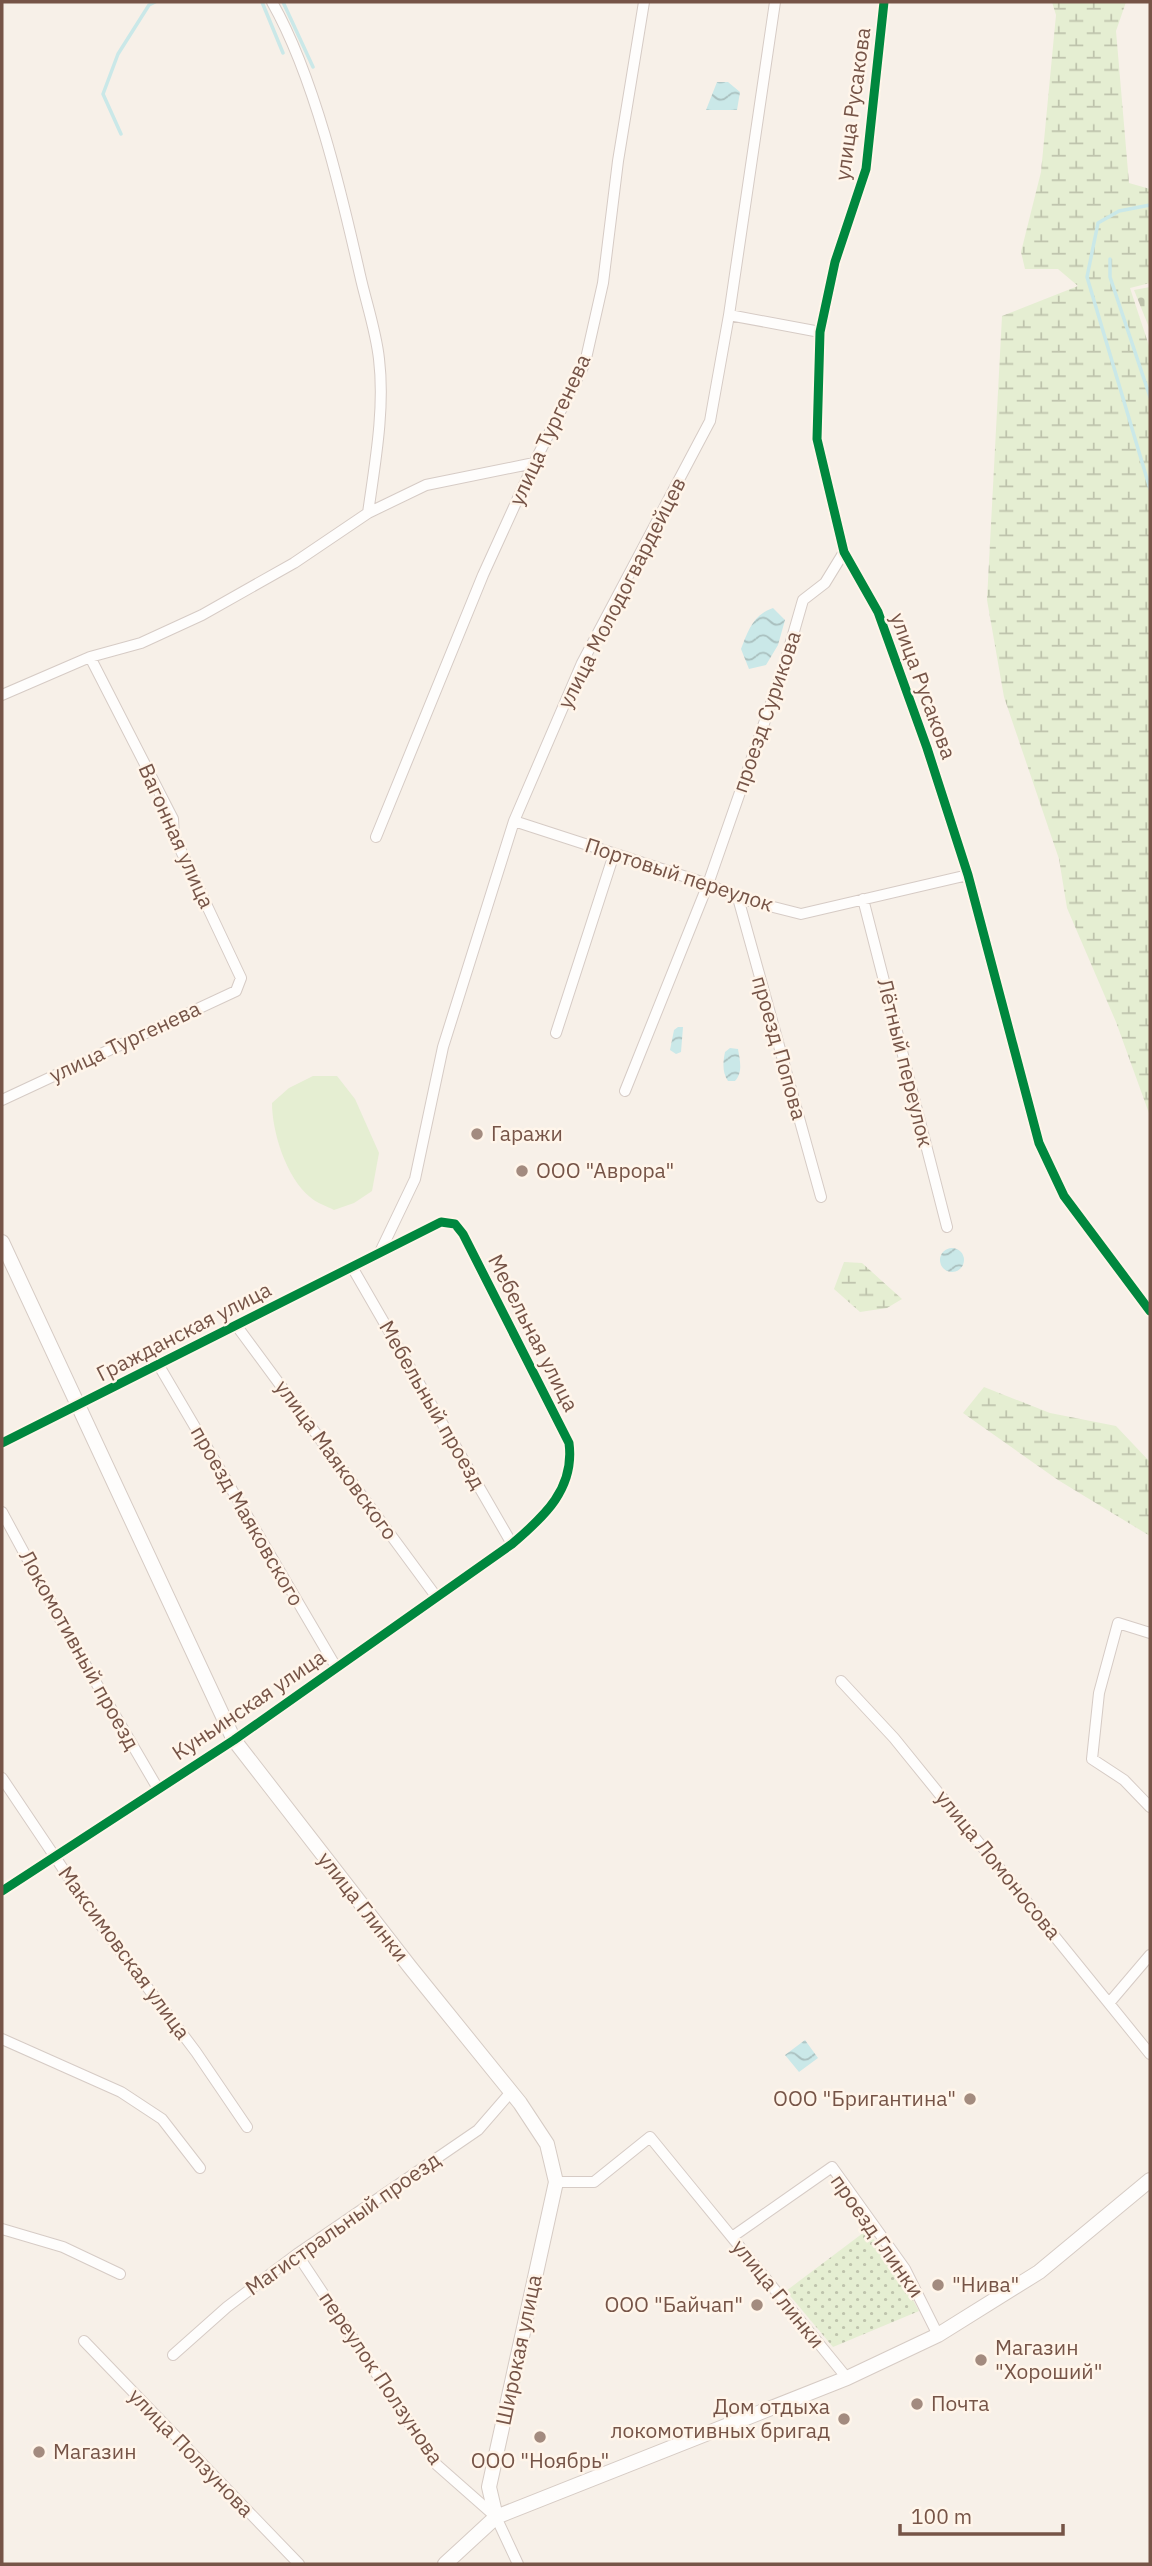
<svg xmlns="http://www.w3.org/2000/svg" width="1152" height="2566" viewBox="0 0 1152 2566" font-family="'IBM Plex Sans',sans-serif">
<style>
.wetland{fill:url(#wetland-marsh)}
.cemetery{fill:url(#cemetery-stones)}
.park{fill:url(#park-dots)}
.garden{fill:#e5eed2}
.water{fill:url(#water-waves)}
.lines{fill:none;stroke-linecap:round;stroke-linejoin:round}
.stream{stroke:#cae8e8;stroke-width:3.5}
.street-casing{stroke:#d6cbc5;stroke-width:12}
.secondary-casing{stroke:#d6cbc4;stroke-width:16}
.street{stroke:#fefdfc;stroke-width:10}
.secondary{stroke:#fefdfc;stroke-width:14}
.cycleway-casing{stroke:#fff5ea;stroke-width:13}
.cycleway{stroke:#00873e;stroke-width:9}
.poi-dot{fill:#a38b7f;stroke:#fff5ea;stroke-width:2.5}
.labels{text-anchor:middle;stroke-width:5;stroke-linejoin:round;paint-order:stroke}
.street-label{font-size:21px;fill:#765447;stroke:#fff5ea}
.poi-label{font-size:21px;fill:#765447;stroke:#fff5ea;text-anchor:start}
</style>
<defs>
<pattern id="wetland-marsh" width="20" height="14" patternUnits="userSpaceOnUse" patternTransform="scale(1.75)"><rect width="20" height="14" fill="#e5eed2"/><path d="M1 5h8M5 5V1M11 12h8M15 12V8" fill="none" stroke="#bec3ac"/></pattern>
<pattern id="cemetery-stones" width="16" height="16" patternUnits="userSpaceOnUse" patternTransform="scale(1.75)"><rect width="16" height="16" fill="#e5eed2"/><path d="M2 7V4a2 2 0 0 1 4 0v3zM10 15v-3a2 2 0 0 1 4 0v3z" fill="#bec3ac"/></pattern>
<pattern id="park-dots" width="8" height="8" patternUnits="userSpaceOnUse" patternTransform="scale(1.75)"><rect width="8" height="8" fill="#e5eed2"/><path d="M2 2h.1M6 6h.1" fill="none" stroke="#bec3ac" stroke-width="1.8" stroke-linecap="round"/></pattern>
<pattern id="water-waves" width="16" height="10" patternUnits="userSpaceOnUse" patternTransform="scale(1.75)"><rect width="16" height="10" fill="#cae8e8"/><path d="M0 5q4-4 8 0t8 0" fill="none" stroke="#a9bfbe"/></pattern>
</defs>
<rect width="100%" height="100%" fill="#f7f0e8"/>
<path class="wetland" d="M1052,2H1126L1116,31L1129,183L1150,189V283L1130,288L1150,349V1116L1116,1022L1067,908L1059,859L1004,697L987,600L1002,316L1078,286L1058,269H1025L1021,252L1041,172L1056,15Z
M844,1262L862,1263L902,1299L887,1308L860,1312L834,1289Z
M984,1387L1050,1413L1116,1426L1150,1462V1536L1058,1480L963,1413Z"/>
<path class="cemetery" d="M1150,287V330L1134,290Z"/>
<path class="park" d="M867,2230L900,2276L919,2311L833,2347L786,2291Z"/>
<path class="garden" d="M313,1076H337L355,1099L379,1153L372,1191L354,1203L334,1210C327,1206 316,1203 310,1197C286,1177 272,1132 272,1103L289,1088Z"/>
<path class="water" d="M717,82H728L740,92L737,110H706Z
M773,608L785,620L778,645L766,665L749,669L741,649C748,631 753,615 773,608Z
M678,1027H683L681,1052L676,1054L670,1050L674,1030Z
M730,1048L738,1049C740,1061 743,1072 735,1081H728C722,1072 723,1062 725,1052Z
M940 1260a12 12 0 1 1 24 0a12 12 0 1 1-24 0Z
M805,2040L818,2058L799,2072L785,2055Z"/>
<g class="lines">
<path class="stream" d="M262,2L283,53
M283,2L313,67
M121,134L103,94L118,54L149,5L155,2
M1150,205L1119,211L1098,223L1087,277L1150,489
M1110,259V277L1150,397"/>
<g class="street-casing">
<path id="street" d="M884,2L866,169L835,262L820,332L817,439L844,552L878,612L927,748L968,875L1039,1143L1064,1196L1150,1311
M729,315L820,332
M368,513L426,485L534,463
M2,695L90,657L141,643L202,615L294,563L368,513C375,463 385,409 379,359C376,331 366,302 360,275C341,191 314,76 272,2
M514,821L708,884L738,898L801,914L968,875
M376,837L483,575L534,463L585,363L603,283L618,161L644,2
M738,898L821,1197
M863,899L947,1227
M556,1033L614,854
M625,1091L708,884L784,666L803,600L825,583L844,552
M2,1100L236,991L241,978L174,836L173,819L90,657
M381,1250L415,1179L443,1047L514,821L582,663L710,421L729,315L775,2
M352,1267L512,1544
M236,1325L435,1595
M158,1364L336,1667
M2,1443L441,1222L455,1224L463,1234L569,1443C575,1488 545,1516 512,1544L234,1740L2,1891
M2,1512L74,1645L157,1787
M1150,1633L1118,1623L1099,1693L1092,1759L1124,1780L1150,1807
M841,1681L894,1738L1150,2054
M2,1778L102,1927L196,2052L247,2127
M1110,2002L1150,1955
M2,2039L121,2092L162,2119L200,2168
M556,2182H594L650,2137L847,2378
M2,2229L63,2247L120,2274
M732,2237L832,2167L905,2269L938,2335
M297,2254L437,2465L496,2517L518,2564
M84,2341L299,2564
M173,2355L227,2307L297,2254L478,2130L511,2092"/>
</g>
<g class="secondary-casing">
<path id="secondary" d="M2,1242L234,1740L410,1967L520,2103L547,2144L556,2182L489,2487L496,2517
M445,2564L496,2517L847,2378L938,2335L1039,2272L1150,2180"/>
</g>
<use href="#street" class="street"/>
<use href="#secondary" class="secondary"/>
<g class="cycleway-casing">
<path id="cycleway" d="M884,2L866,169L835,262L820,332L817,439L844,552L878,612L927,748L968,875L1039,1143L1064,1196L1150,1311
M2,1443L441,1222L455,1224L463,1234L569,1443C575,1488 545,1516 512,1544L234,1740L2,1891"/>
</g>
<use href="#cycleway" class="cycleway"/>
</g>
<g class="poi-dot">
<circle cx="477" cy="1134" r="7"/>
<circle cx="522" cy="1171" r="7"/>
<circle cx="970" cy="2099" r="7"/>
<circle cx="938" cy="2285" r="7"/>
<circle cx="757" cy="2305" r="7"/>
<circle cx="981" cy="2360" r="7"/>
<circle cx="917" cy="2404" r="7"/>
<circle cx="844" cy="2419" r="7"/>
<circle cx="540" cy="2437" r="7"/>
<circle cx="39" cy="2452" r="7"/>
</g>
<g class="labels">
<g class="street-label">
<text transform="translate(853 104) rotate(-82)" y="7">улица Русакова</text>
<text transform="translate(550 430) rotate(-65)" y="7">улица Тургенева</text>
<text transform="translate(622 593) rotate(-63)" y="7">улица Молодогвардейцев</text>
<text transform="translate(923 686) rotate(70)" y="7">улица Русакова</text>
<text transform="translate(767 712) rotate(-71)" y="7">проезд Сурикова</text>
<text transform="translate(176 836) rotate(66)" y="7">Вагонная улица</text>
<text transform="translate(679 875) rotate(18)" y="7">Портовый переулок</text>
<text transform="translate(125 1042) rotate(-25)" y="7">улица Тургенева</text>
<text transform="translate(779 1048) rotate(74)" y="7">проезд Попова</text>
<text transform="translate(905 1063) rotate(76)" y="7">Лётный переулок</text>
<text transform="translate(184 1332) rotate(-27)" y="7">Гражданская улица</text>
<text transform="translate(533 1333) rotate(63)" y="7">Мебельная улица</text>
<text transform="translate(432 1405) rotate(60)" y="7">Мебельный проезд</text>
<text transform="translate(336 1460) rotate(54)" y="7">улица Маяковского</text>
<text transform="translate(247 1516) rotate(60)" y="7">проезд Маяковского</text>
<text transform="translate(79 1650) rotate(61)" y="7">Локомотивный проезд</text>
<text transform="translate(249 1705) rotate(-34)" y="7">Куньинская улица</text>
<text transform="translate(998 1865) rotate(51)" y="7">улица Ломоносова</text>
<text transform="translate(363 1907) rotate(52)" y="7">улица Глинки</text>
<text transform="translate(124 1953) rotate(54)" y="7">Максимовская улица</text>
<text transform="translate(343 2224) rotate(-35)" y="7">Магистральный проезд</text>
<text transform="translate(877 2236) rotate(55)" y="7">проезд Глинки</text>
<text transform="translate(778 2294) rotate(51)" y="7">улица Глинки</text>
<text transform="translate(519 2350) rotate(-78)" y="7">Широкая улица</text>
<text transform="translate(381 2378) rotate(56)" y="7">переулок Ползунова</text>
<text transform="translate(191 2453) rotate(46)" y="7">улица Ползунова</text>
</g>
<g class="poi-label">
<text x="491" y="1141">Гаражи</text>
<text x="536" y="1178">ООО "Аврора"</text>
<text x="956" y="2106" text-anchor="end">ООО "Бригантина"</text>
<text x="952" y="2292">"Нива"</text>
<text x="743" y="2312" text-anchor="end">ООО "Байчап"</text>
<text x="995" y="2355">Магазин<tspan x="995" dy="24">"Хороший"</tspan></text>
<text x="931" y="2411">Почта</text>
<text x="830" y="2414" text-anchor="end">Дом отдыха<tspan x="830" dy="24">локомотивных бригад</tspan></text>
<text x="53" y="2459">Магазин</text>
<text x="540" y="2468" text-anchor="middle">ООО "Ноябрь"</text>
</g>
</g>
<rect width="1152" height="2566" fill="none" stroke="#765447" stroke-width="7"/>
<path d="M900 2524v10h163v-10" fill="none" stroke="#765447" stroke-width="3.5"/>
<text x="911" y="2524" font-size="21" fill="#765447" stroke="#fff5ea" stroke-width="5" paint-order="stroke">100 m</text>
</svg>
